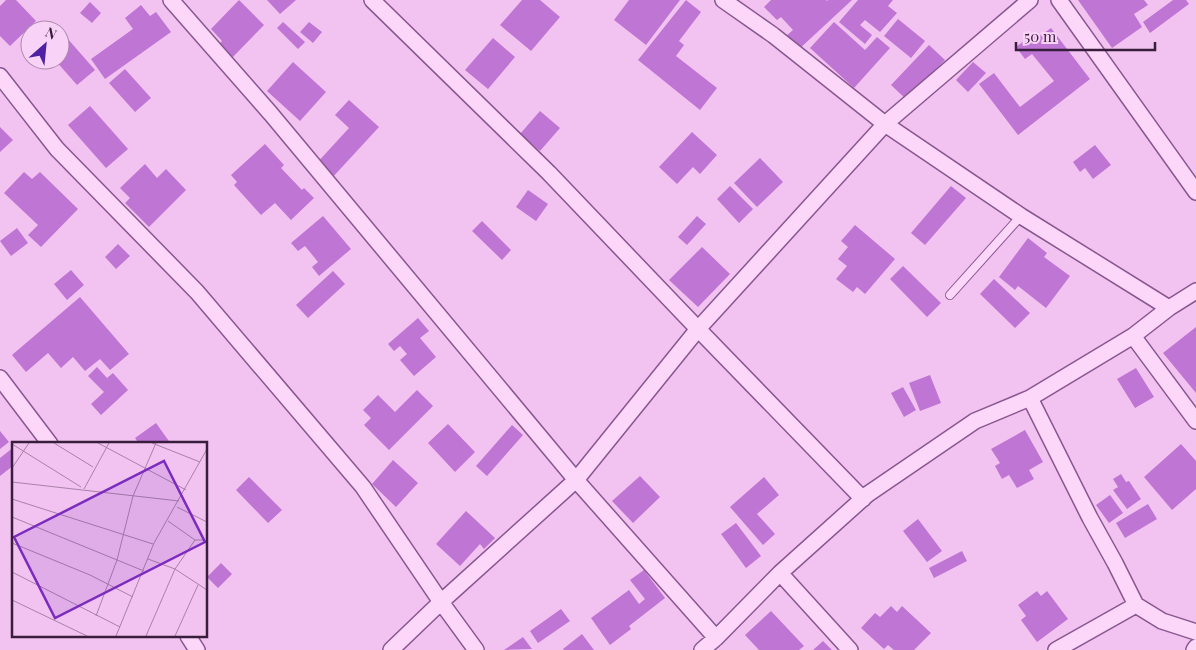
<svg xmlns="http://www.w3.org/2000/svg" width="1196" height="650" viewBox="0 0 1196 650" font-family="'Playfair Display',serif">
<style>
.building{fill:#be75d4}
.lines{fill:none;stroke-linecap:round;stroke-linejoin:round}
.service-casing{stroke:#88578f;stroke-width:10}
.minor-casing{stroke:#88578f;stroke-width:18}
.service{stroke:#fcd7fa;stroke-width:8}
.minor{stroke:#fcd7fa;stroke-width:15}
.inset-road{fill:none;stroke:#a881a8;stroke-width:1}
.view{fill:#7b2cbf;fill-opacity:0.15;stroke:#7b2cbf;stroke-width:2.5}
.inset-edge{fill:none;stroke:#381d3d;stroke-width:2.5}
</style>
<rect width="100%" height="100%" fill="#f2c3f0"/>
<path class="building" d="M6,0H16L36,21L10,46L0,36V6Z
M239,0L264,25L229,61L216,48L222,41L211,29Z
M267,0H296L280,14Z
M522,0H540L560,17L531,51L500,25Z
M629,0H680L646,45L614,20Z
M686,0L701,12L679,41L684,45L676,56L717,88L700,110L638,60Z
M771,0H826L827,1L828,0H852L797,51L784,38L793,30L781,17L777,20L764,7Z
M858,0H893L888,6L897,13L880,32L865,20L860,25L872,35L865,44L839,22Z
M1078,0H1144L1148,5L1134,14L1142,27L1112,48Z
M1173,0H1186L1189,4L1150,33L1143,22Z
M90,2L101,13L92,23L80,13Z
M141,5L150,16L156,12L171,32L105,79L91,59L133,29L125,18Z
M898,19L925,41L911,58L884,36Z
M283,22L305,42L298,49L277,28Z
M309,22L322,32L313,43L300,32Z
M834,22L865,50L877,37L890,48L854,88L810,48Z
M1051,28L1090,79L1018,135L979,84L994,73L1020,107L1054,81L1032,54L1025,59L1016,47L1033,34L1037,38Z
M67,38L95,70L77,85L55,60H60V45Z
M493,38L515,57L488,89L465,70Z
M929,45L945,60L907,100L891,85Z
M293,62L326,92L300,121L267,91Z
M973,62L986,73L968,92L956,80Z
M125,69L151,98L135,112L109,83Z
M349,100L379,127L331,179L315,165L349,128L335,115Z
M90,106L128,149L106,168L68,125Z
M540,111L560,128L540,151L520,134Z
M0,127L13,140L0,152Z
M692,132L717,155L700,174L693,167L677,184L659,167Z
M265,144L284,165L281,168L302,190L304,188L314,198L291,220L275,203L261,215L234,185L237,182L231,175Z
M1095,145L1111,165L1093,179L1085,168L1080,172L1073,162Z
M760,158L783,182L757,207L734,183Z
M145,164L157,178L166,169L186,190L149,227L125,203L130,198L120,188Z
M24,172L32,179L40,172L78,209L41,247L28,235L38,225L4,193Z
M730,186L753,209L739,223L717,199Z
M951,186L966,198L925,245L911,233Z
M528,190L548,204L536,221L516,207Z
M323,216L351,249L319,276L312,267L318,262L305,246L298,251L291,243Z
M697,216L706,224L687,245L678,237Z
M482,221L511,250L502,260L472,231Z
M855,225L895,259L865,294L857,287L853,292L836,279L847,266L838,259L848,247L841,241Z
M17,228L28,243L11,256L0,241Z
M1028,238L1047,253L1044,257L1070,276L1046,308L1018,286L1015,290L999,277Z
M118,244L130,256L116,269L105,257Z
M702,247L730,274L698,307L669,280Z
M903,266L941,303L927,317L890,279Z
M71,270L84,285L67,300L54,284Z
M333,271L345,284L308,318L296,305Z
M994,279L1030,313L1015,328L980,294Z
M80,297L129,354L110,370L100,359L85,371L73,357L61,368L48,353L26,372L12,355Z
M418,318L429,331L420,338L436,357L414,376L400,360L407,354L400,346L394,351L388,344Z
M1196,327V393L1163,353Z
M97,367L107,378L113,373L128,390L101,415L91,404L104,392L88,376Z
M1136,368L1154,397L1135,408L1117,379Z
M930,375L941,403L920,411L909,383Z
M903,387L916,410L904,417L891,393Z
M417,390L433,406L389,450L364,425L371,418L363,410L378,395L395,412Z
M156,423L171,444H139L135,438Z
M448,424L475,452L455,472L428,443Z
M512,425L523,435L487,476L476,466Z
M1025,430L1043,462L1029,470L1034,479L1017,488L1009,475L1002,479L995,466L1000,463L991,449Z
M0,431L9,442L0,449Z
M1181,444L1196,461V489L1172,510L1144,477Z
M14,447V465L0,476V458Z
M393,460L418,483L396,507L372,484Z
M1121,474L1126,482L1129,481L1141,499L1127,509L1113,490L1118,487L1113,479Z
M640,476L660,497L633,523L612,501Z
M249,477L282,510L268,523L236,490Z
M764,477L779,495L757,514L775,534L763,545L730,507Z
M1110,495L1123,513L1109,523L1096,505Z
M1148,504L1157,519L1125,538L1116,523Z
M466,511L495,538L484,549L480,544L460,566L436,544Z
M918,519L942,551L927,562L903,531Z
M736,523L761,556L746,568L721,534Z
M962,551L967,561L934,578L929,568Z
M221,563L232,574L218,588L207,577Z
M644,570L665,598L629,626L631,629L610,645L591,618L629,590L639,604L645,599L630,580Z
M1037,591L1041,596L1047,591L1068,619L1037,642L1021,620L1026,616L1018,605Z
M891,606L897,612L902,606L931,633L914,650H894L888,645L884,649L861,628L875,613L880,617Z
M561,609L570,621L538,643L530,631Z
M771,611L804,646L799,650H759L745,635Z
M582,634L594,650H564L563,649Z
M523,637L532,649L504,650Z
M823,641L832,650H813Z"/>
<g class="lines">
<g class="service-casing">
<path id="service" d="M950,295L1021,216"/>
</g>
<g class="minor-casing">
<path id="minor" d="M171,0L271,114L576,480L716,638
M372,0L549,173L698,329L863,499
M723,0L773,35L885,124L1021,216L1169,308
M1059,0L1196,192
M0,76L57,149L197,292L363,487L441,602L476,650
M1133,336L1196,421
M0,378L50,444
M1030,398L1090,518L1115,563L1136,605L1162,621L1196,632
M780,573L850,650
M188,636L197,650
M391,650L441,602L576,480L698,329L885,124L1030,0
M702,650L716,638L780,573L868,494L975,421L1030,398L1133,336L1169,308L1196,291
M1056,650L1136,605
M1194,650L1196,647"/>
</g>
<use href="#service" class="service"/>
<use href="#minor" class="minor"/>
</g>
<g transform="translate(12 442)">
<rect width="195" height="195" fill="#f2c3f0"/>
<path class="inset-road" d="M42,1L81,25M86,1L174,48M140,1L188,20M0,2L69,45M0,26L17,1M0,40L167,59M72,47L97,1M0,57L141,102M165,65L195,80M0,75L132,129M156,79L183,98H193M0,101L78,133L121,155M136,117L163,127L195,148M0,130L108,185M0,158L75,194M84,174L105,118L121,54L144,1M104,194L142,101L195,7M134,194L163,127L183,98M163,194L186,143"/>
<path class="view" d="M152,19L193,100L43,176L2,95Z"/>
<rect width="195" height="195" class="inset-edge"/>
</g>
<g transform="translate(45 45) rotate(27)"><circle r="24" fill="#f9d3f7" stroke="#ac8aad"/>
<path d="M0-4L9 19L0 12L-9 19Z" fill="#4e21a4"/>
<text y="-8" font-size="14" font-weight="bold" text-anchor="middle" fill="#381d3d">N</text>
</g>
<path d="M1016 42v8h139v-8" fill="none" stroke="#381d3d" stroke-width="2.5"/>
<text x="1024" y="42" font-size="15" fill="#381d3d" stroke="#f9d3f7" stroke-width="4" paint-order="stroke">50 m</text>
</svg>
